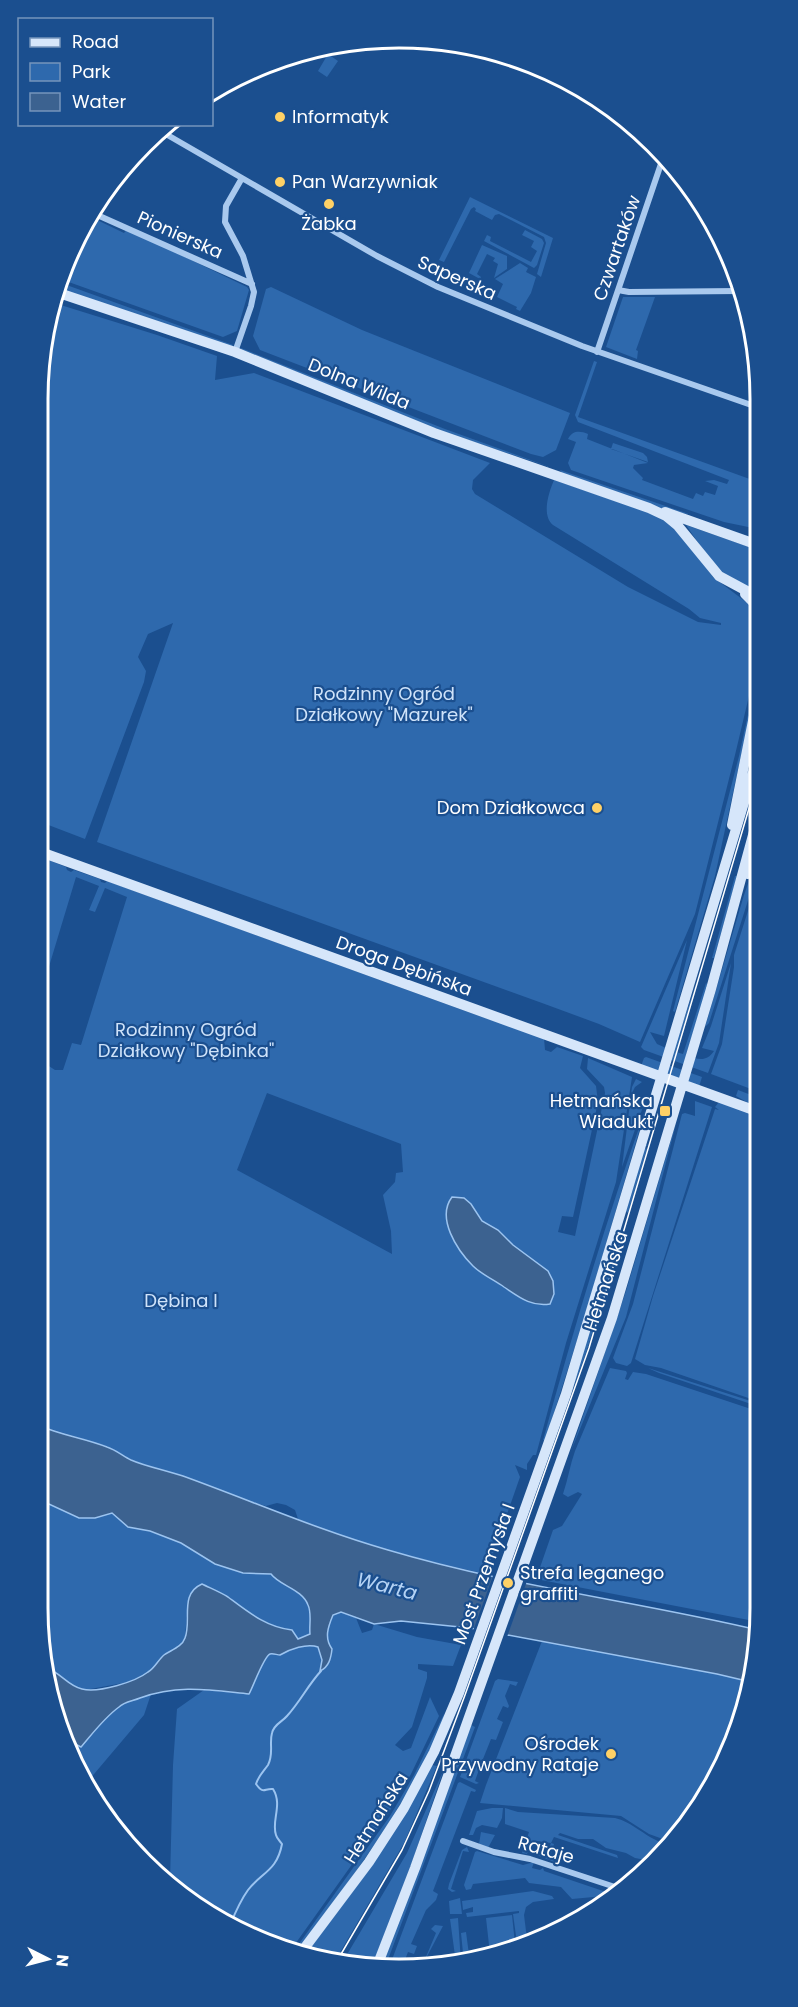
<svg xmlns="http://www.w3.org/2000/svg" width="798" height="2007" viewBox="0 0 798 2007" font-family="Poppins,sans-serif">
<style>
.green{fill:#2e69ad;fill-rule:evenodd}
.water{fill:#3c6290;stroke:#9cc4f0;stroke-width:1.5}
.pier{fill:#1b4f8f}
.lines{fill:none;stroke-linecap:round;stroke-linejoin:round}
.stream{stroke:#9cc4f0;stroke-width:2}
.street{stroke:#a9c9ee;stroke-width:6}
.secondary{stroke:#d6e6fa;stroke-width:10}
.tram{stroke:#fff;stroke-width:1.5}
.poi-dot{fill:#ffd166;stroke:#1b4f8f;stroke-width:2}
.labels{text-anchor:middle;stroke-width:4.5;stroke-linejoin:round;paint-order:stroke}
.poi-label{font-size:18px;fill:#fff;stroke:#1b4f8f;text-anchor:start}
.street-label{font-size:18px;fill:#fff;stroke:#1b4f8f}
.park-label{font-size:18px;fill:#cfe3fa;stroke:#1b4f8f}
.water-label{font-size:20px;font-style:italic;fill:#b5d3f5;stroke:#1b4f8f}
.rim{fill:none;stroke:#fff;stroke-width:3}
</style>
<rect width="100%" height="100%" fill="#1b4f8f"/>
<path class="green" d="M328,54L338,61L327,77L318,71Z
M470,197L553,238L541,277L537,274L546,243L544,237L499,214L495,215L492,220L475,211L476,209L474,207L471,209L444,262L439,260Z
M93,218L124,233L127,229L247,287L249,290L237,331L223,337L63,280Z
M525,230L542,239L544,243L537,265L534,268L484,241L487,235L491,237L490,241L531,262L537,251L531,247L534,241L522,235Z
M482,245L507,256V269L494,278L498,264L493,261L495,258L487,254L477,274L481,277L480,279L469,273Z
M520,263L528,268L526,272L536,277L531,293L520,311L516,309L517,307L497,297L503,284L495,279Z
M61,283L233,345L231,347L58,288Z
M271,287L362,330L570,413L556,450L543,457L531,454L260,350L253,336L266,289Z
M623,297H655L636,350L638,351L637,359L606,347Z
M51,302L157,335L217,356L215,380L254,373L490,463L473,480L472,489L475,494L628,587L698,622L721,625V623L700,618L689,609L553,525C541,515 549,492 554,480L648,512L664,520L688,542L713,577L758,611V658L735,755L695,914L640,1042L599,1024L542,1003L97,842L173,623L148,634L138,657L146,671L144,682L85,839L38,821V399Z
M241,348L445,429L550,467L440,431L241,349Z
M594,361L597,362L578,417L758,482V529L724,522L571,470L568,463L576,442L568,439C573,430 580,431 588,434L587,439L648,463L634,465L633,468L643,478L642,480L693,499L696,493L703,496L705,492L715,495L718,486L705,481L714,480L727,484L729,480L578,422L575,415Z
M613,443L643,453L647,457L648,462L611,449Z
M560,470L689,514L671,512L562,473Z
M686,525L758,550V592L723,574L712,563Z
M758,668V677L715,876L675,1012L673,1011L739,756Z
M759,853V866L709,1023L705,1027L744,895Z
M38,856L66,867L67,870L71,872L74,870L100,879L101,882L105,883L107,881L468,1012L544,1038L545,1050L551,1052L557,1047L583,1056L580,1068L596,1086L598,1102L573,1217L562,1216L558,1232L575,1236L605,1093L604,1087L587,1069L588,1058L632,1077L616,1182L566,1343L536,1455H533L527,1464V1470L515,1465L520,1477L486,1574C422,1560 358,1544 298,1519L295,1510L286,1505L277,1503L266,1506L239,1498L182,1476L131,1460L109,1447L38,1425V1059L55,1070H63L72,1043L81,1045L127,897L105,888L95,912L89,910L99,886L76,877L38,1003ZM267,1093L401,1144L403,1172L396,1173L395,1182L383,1195L391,1231L392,1254L237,1170ZM538,1263C553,1274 558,1286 550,1304Z
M735,876H737L714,958H712Z
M759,876V1092L711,1074L722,1044L734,967V955Z
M687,940L664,1036L650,1032L657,1044L673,1051L697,981L676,1052L683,1054L706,983L708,985L686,1055C697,1059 706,1063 714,1051L702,1048L711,1026L731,963L719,1043L708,1073L644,1050L641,1047Z
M646,1057L702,1077L699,1087L641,1066L644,1058Z
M636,1079L642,1082L635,1087L631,1095L643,1098L645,1101L622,1167L632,1087Z
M738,1090L759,1098V1109L736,1096Z
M695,1101L712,1107L631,1363L627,1366L616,1363L613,1358L633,1304L682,1114L685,1113L695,1116Z
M719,1102L759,1116L760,1402L661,1368L645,1365L635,1359L653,1296L715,1109L719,1110L715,1107Z
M646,1108L586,1312L545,1441L543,1440C574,1328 607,1217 646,1108Z
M677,1120L626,1317L571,1451L626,1291Z
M645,1144L648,1146H645V1148L647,1149L628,1213L625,1210Z
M618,1239H621L586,1353L544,1469Z
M610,1368L626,1371L627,1373L625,1379L628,1380L633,1372L646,1374L760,1412V1608L759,1622L536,1579L553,1530L562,1526L582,1494L578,1492L568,1497L563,1494C568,1479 570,1465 575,1451Z
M648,1368L760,1404V1407L659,1373Z
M38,1499L95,1518L112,1512L128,1527L150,1531L181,1543L215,1564L243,1573H271C280,1586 302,1589 308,1605C312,1613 309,1626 310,1634L298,1639L292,1630C267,1627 245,1613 227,1596L188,1600L185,1638L179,1647L162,1656L151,1671L134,1681L85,1690L72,1686L54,1670L47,1668L38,1608Z
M342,1612L356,1618L362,1633L372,1630L374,1624L417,1637L461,1645L453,1666L418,1664V1669L427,1672V1678L412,1727L395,1745L403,1751L411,1748L430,1697L439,1716L411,1774L388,1814L293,1947L219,1921L170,1881L173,1765L177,1709L204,1690L249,1694C253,1686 264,1656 270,1654C273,1653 277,1655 280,1655C290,1649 307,1643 318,1647L322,1660L321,1671L328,1644L327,1631L333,1615Z
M542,1641L717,1674L751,1682L748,1702L686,1828L671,1842L649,1834L621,1816L480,1803L486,1785Z
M498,1679L518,1682L516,1686L510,1684L505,1696L509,1706L508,1708L503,1706L497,1719L503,1722L496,1740L491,1739L483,1759L488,1761L486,1765L481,1764L475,1781L479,1783L476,1784L460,1777L495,1681Z
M151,1694L144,1715L89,1780L65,1739L81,1747L97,1728L120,1705Z
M444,1714C443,1727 432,1747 425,1760C390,1828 344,1888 299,1949L296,1948L390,1816L414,1775Z
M471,1725L475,1727L386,1965H381Z
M432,1765L437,1766L404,1843L335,1961L308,1952Z
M444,1769L409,1871L372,1966H351L342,1963L407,1853Z
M460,1782L476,1790L475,1792L471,1791L433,1891L438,1894L436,1900L426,1910L411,1944L417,1946L414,1954L408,1952L403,1965H390L458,1783Z
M492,1808H503L502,1818L497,1828L482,1825L476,1828L473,1835H469L477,1811Z
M505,1808L518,1812L615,1818C633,1822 647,1839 668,1845L651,1861L635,1858L626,1853L606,1848L593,1839H578L560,1833L558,1835L617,1855L618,1858L554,1837L551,1843L554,1844L550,1857L558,1859L560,1861L557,1863L534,1854L535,1850L540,1847L549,1849L551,1843L537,1841L530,1846L527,1854L522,1853L529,1832L505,1824Z
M481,1832L495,1835L488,1848L479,1844Z
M467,1847L469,1852L463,1851L451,1889L456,1891L452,1892L448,1889L449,1884L462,1850Z
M477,1851L523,1865L534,1862L532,1868L540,1870L543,1868L544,1871L615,1895L572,1899L561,1887L529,1883L525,1878L473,1884L471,1889L466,1890L464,1885L475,1852Z
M533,1891L552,1896L554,1899L533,1902L526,1907L524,1915L527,1939L517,1943L513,1914L519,1913V1911L467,1917L466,1913L473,1912V1907L463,1910L462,1901Z
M460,1898L462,1914H450L449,1901Z
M512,1915L515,1944L490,1954L486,1918Z
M458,1918L461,1963H456L450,1919Z
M435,1925L443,1926L423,1964L436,1933L431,1929Z
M466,1932L470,1962L464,1963L461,1933Z"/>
<path class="water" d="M452,1197L464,1198L471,1204L482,1221L498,1230L513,1245L548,1271L553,1281L554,1294L550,1304C531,1307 519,1297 504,1287C494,1280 481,1274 473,1266C457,1250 436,1218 452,1197Z
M38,1425C60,1435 84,1438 107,1447C116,1450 123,1456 131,1460C147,1467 166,1470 183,1476C252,1501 318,1530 388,1550C509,1586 635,1601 758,1630L751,1682L717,1674L470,1628L401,1621L374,1624L341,1612L333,1615C328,1627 324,1638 332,1649C331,1658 329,1667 320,1671L322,1660L318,1647C307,1643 290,1649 280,1655C277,1655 273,1653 270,1654C264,1656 253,1687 249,1694C210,1690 178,1684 140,1698C133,1701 124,1702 119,1707C104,1718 93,1733 81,1747L65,1739L57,1725L47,1668C61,1673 68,1686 82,1689C99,1693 135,1682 148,1672C155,1668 158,1660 164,1655C171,1650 182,1647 185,1638C192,1620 179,1594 202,1584C210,1588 220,1592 228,1597C248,1612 266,1627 292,1630L298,1639L310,1634C309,1625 312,1613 308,1605C302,1589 280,1586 271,1574L243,1573L215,1564L181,1543L150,1531L128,1527L112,1513L95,1518H79L38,1499Z"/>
<path class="pier" d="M494,1573L527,1581L507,1637L473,1631Z"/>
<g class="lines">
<path class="stream" d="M230,1925C235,1913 240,1901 248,1890C262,1872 277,1871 282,1844C280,1841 277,1839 276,1835C271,1821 283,1805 273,1789C264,1788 264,1795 256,1784C259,1775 263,1772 268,1765C274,1754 269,1743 272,1733C274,1724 282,1722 287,1716C300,1702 308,1685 321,1671"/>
<path class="street" d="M164,133L377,256L438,287L582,346L757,407
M95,214L252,284
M618,290L629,292L739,291
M235,352L251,306L254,292L243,256L225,222L226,206L242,178
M597,352L664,155
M463,1841L494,1852L530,1859L621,1889"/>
<path class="secondary" d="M56,292L235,352L434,433L649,508L666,516L678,526L719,576L758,597
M665,512L758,545
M745,594L758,607
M732,825L758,696
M38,851L759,1112
M748,874L759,844
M303,1950L369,1862L404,1808L434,1752L459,1693L566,1394L758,756
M377,1966L415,1868L612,1318L711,989L759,813"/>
<path class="tram" d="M337,1961L402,1850L429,1791L465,1695L589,1348L758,778"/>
</g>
<g class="poi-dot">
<circle cx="280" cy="117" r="6"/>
<circle cx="280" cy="182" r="6"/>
<circle cx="329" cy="204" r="6"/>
<circle cx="597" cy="808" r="6"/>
<rect x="659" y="1105" width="12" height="12" rx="3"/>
<circle cx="508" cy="1583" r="6"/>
<circle cx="611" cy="1754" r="6"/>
</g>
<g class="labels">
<g class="poi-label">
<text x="292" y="123">Informatyk</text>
<text x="292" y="188">Pan Warzywniak</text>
<text x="329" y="230" text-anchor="middle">Żabka</text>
<text x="585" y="814" text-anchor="end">Dom Działkowca</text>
<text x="653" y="1107" text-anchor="end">Hetmańska<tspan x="653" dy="21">Wiadukt</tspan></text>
<text x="520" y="1579">Strefa leganego<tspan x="520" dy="21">graffiti</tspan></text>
<text x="599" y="1750" text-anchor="end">Ośrodek<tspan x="599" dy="21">Przywodny Rataje</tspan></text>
</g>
<g class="street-label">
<text transform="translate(180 235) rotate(24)" y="6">Pionierska</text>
<text transform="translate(617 248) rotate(-71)" y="6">Czwartaków</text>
<text transform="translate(457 278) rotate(24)" y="6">Saperska</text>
<text transform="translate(359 384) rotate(22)" y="6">Dolna Wilda</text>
<text transform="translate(404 966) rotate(20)" y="6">Droga Dębińska</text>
<text transform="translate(606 1281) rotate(-72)" y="6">Hetmańska</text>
<text transform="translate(484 1574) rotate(-70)" y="6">Most Przemysła I</text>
<text transform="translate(376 1818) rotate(-58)" y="6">Hetmańska</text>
<text transform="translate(546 1850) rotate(16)" y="6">Rataje</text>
</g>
<g class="park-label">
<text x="384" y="700">Rodzinny Ogród<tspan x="384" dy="21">Działkowy "Mazurek"</tspan></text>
<text x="186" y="1036">Rodzinny Ogród<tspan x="186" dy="21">Działkowy "Dębinka"</tspan></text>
<text x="181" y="1307">Dębina I</text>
</g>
<g class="water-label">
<text transform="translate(387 1586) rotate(14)" y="7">Warta</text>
</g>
</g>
<path d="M0 0H798V2007H0ZM399 48H399A351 351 0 0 1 750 399V1608A351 351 0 0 1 399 1959H399A351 351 0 0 1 48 1608V399A351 351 0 0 1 399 48Z" fill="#1b4f8f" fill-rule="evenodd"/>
<path class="rim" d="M399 48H399A351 351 0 0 1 750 399V1608A351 351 0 0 1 399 1959H399A351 351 0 0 1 48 1608V399A351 351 0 0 1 399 48Z"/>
<rect x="18" y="18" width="195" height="108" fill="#1b4f8f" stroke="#7695bc" stroke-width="1.5"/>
<rect x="30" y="38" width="30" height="9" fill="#d6e6fa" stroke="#7695bc" stroke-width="1.5"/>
<text x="72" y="48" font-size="18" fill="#ffffff">Road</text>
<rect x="30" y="63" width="30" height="18" fill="#2e69ad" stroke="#7695bc" stroke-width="1.5"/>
<text x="72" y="78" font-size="18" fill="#ffffff">Park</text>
<rect x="30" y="93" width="30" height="18" fill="#3c6290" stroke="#7695bc" stroke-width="1.5"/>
<text x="72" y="108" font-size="18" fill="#ffffff">Water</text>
<g transform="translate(48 1959) rotate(96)" stroke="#1b4f8f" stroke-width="4.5" paint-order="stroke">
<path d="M0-4.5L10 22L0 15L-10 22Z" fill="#ffffff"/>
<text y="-9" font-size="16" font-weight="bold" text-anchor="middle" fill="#ffffff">N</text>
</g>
</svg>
